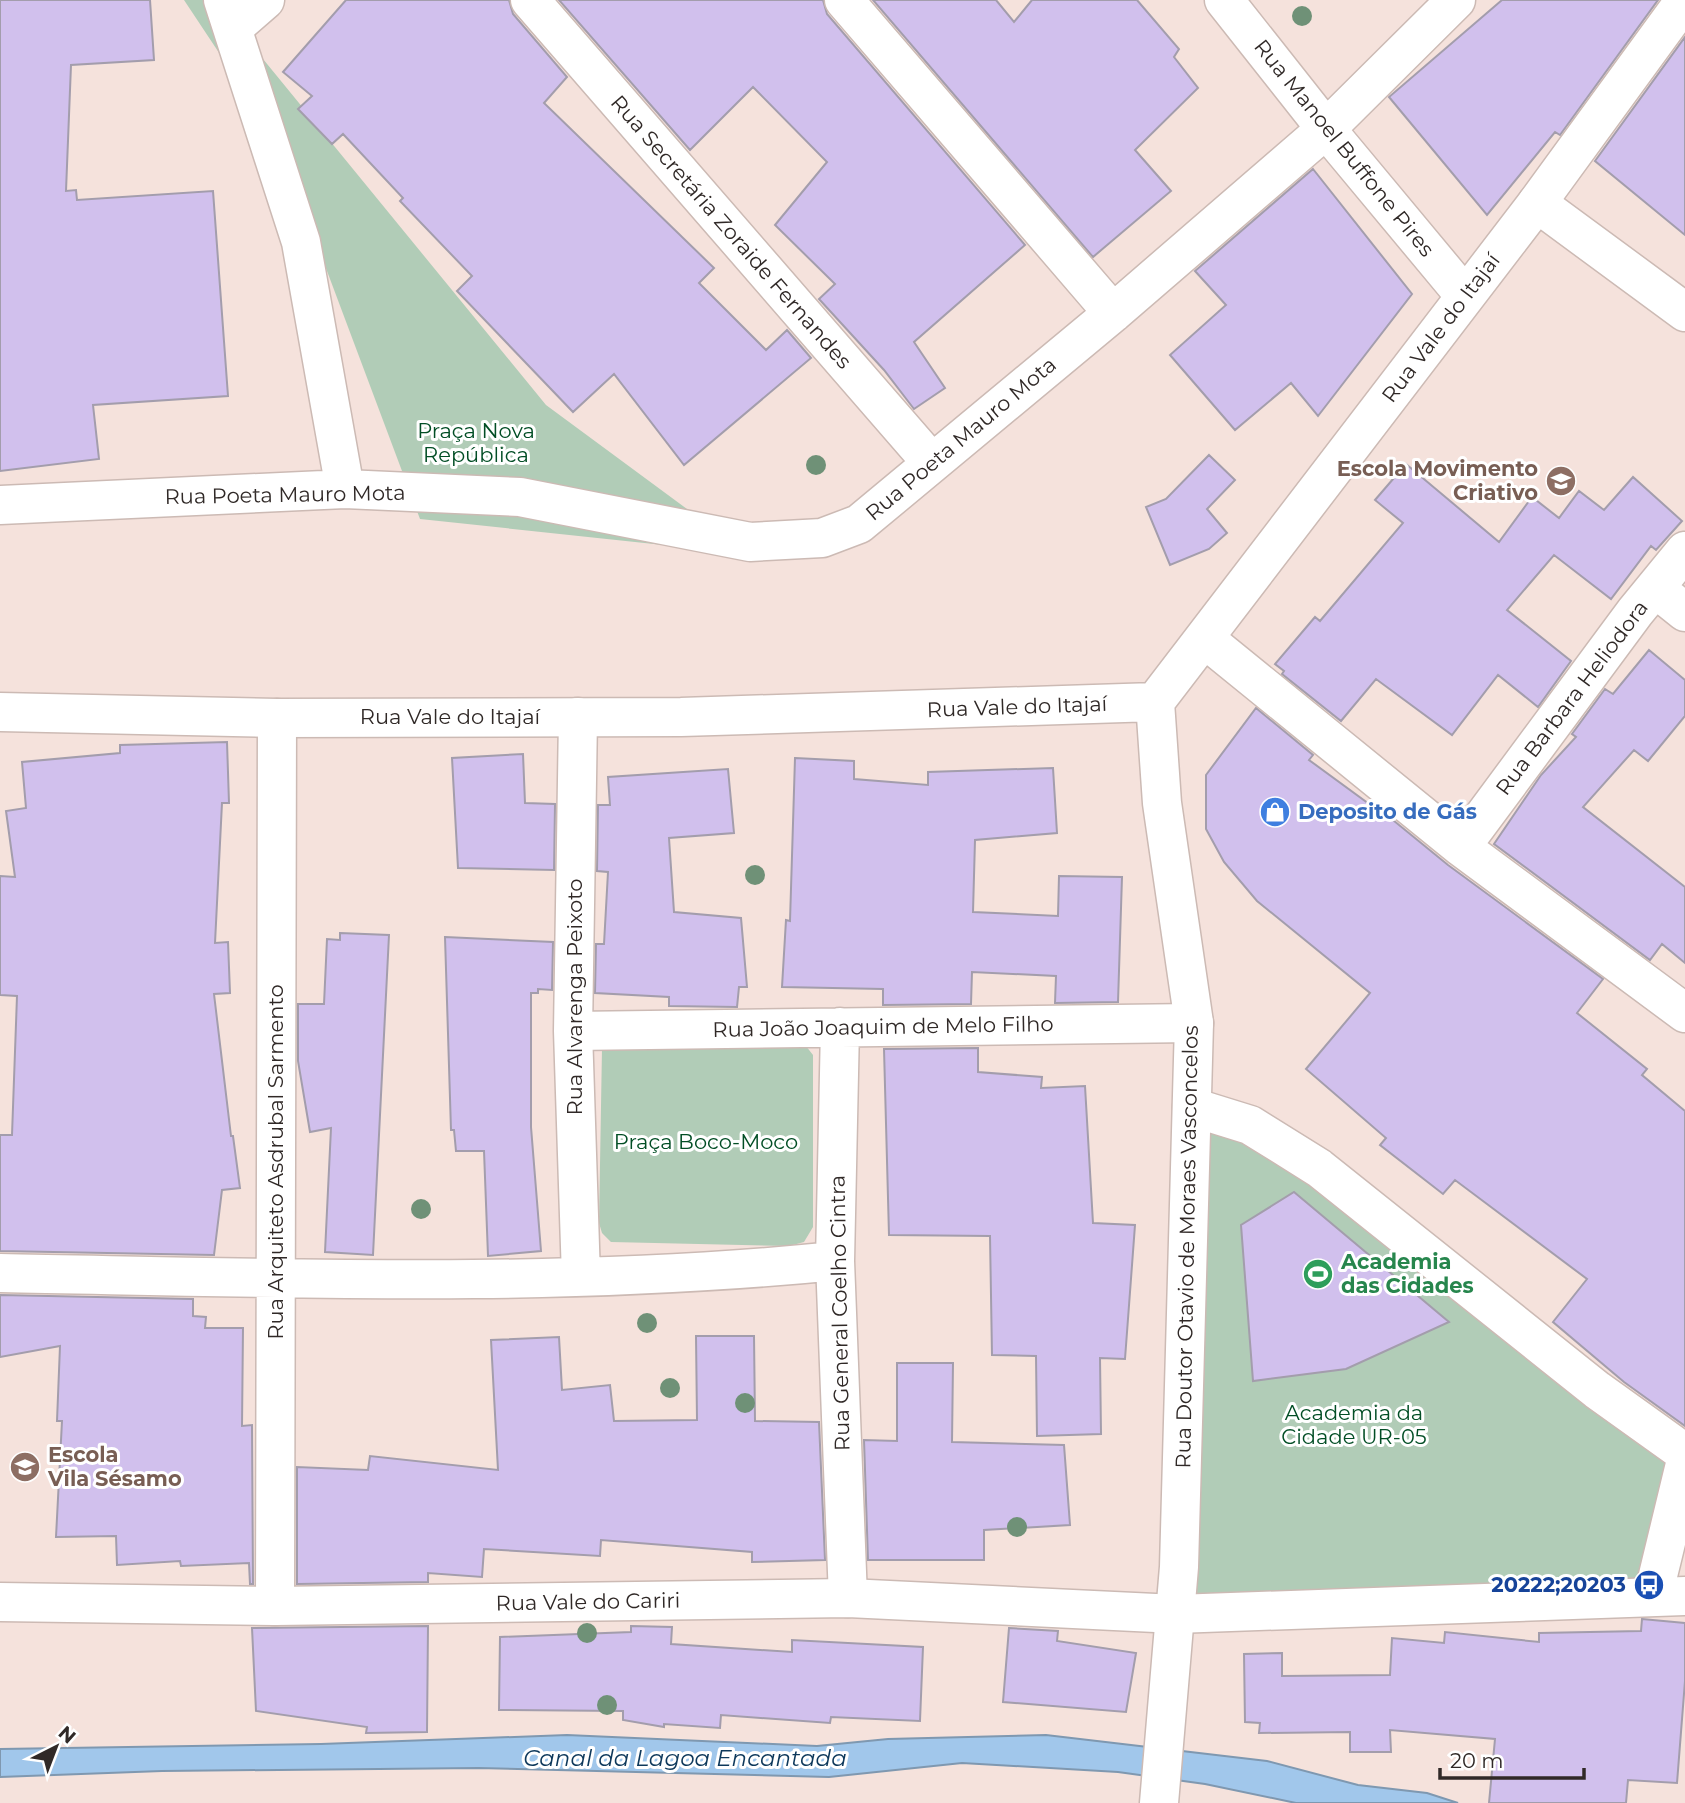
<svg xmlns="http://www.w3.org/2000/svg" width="1685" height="1803" viewBox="0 0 1685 1803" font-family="Montserrat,sans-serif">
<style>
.green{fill:#b1ccb7}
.water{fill:#a1c7eb;stroke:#7f98b0;stroke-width:2}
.building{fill:#d1c0ed;stroke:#a39dac;stroke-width:2}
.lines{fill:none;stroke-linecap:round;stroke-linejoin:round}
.minor-casing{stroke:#ccbab4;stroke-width:41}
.tertiary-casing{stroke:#ccbab4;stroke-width:41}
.secondary-casing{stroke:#ccbab4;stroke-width:41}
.minor{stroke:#fff;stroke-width:38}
.tertiary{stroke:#fff;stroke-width:38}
.secondary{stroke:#fff;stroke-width:38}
.tree{fill:#6f9177}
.labels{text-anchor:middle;stroke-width:6;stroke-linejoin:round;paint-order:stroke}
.street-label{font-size:21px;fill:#302927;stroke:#fff}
.park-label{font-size:21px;fill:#024e25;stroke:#fff}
.education-label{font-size:21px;font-weight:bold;fill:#785e54;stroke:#fff;text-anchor:end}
.shop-label{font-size:21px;font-weight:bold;fill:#366cbe;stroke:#fff;text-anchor:start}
.leisure-label{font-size:21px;font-weight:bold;fill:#27864d;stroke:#fff;text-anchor:start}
.transit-label{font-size:21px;font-weight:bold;fill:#164399;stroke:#fff;text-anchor:end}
.water-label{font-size:23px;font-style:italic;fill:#0d385b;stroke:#fff}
</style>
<rect width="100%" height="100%" fill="#f5e2dc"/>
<path class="green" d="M184,0H268L236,26L546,405L748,554L420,519L279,143Z
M802,1041L813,1055V1227L804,1242L789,1246L611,1242L602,1233L599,1223L602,1048Z
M1183,1110L1319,1161L1682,1475L1647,1581L1166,1620Z"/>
<path class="water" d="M567,1735L817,1746L888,1739L1046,1735L1267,1761L1358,1785L1427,1793L1458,1803H1296L1205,1784L1118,1772L962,1763L829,1777L478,1768L162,1771L0,1777V1749L321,1744Z"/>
<path class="building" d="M0,0H150L154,60L71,65L66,191L76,190L77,200L213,191L228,396L93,405L99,459L0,471Z
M346,0H509L513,14L567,77L544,103L714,268L699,283L766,350L787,330L811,358L684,465L614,374L573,412L457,291L472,276L400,201L403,198L343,134L332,144L298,109L312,96L283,72Z
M559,0H823L827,14L1025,245L914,342L945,388L914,409L884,370L819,299L835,284L775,225L827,162L753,87L690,150Z
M873,0H996L1014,22L1032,0H1137L1179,49L1174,57L1198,88L1135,150L1171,191L1093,257Z
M1502,0H1658L1560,135L1555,132L1487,215L1389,97Z
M1685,37V235L1595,161Z
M1313,169L1412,294L1318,416L1291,383L1235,430L1170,355L1226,305L1195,271Z
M1209,455L1235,480L1207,509L1227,533L1209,549L1170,565L1146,507L1166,499Z
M1406,464L1499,542L1532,497L1559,518L1579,491L1604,510L1633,477L1682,521L1656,550L1651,546L1611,599L1554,555L1507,610L1571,661L1538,707L1498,675L1452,735L1376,679L1341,721L1282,674L1284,671L1275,664L1315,617L1320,621L1403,523L1375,500Z
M1649,650L1685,680V716L1648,761L1634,750L1583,807L1685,887V963L1662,944L1650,960L1494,844L1541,775L1576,737L1572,734L1605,689L1613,694Z
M1256,708L1313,755L1309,760L1376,809L1377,807L1448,865L1603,979L1577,1013L1647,1069L1642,1075L1685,1111V1426L1624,1382L1553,1322L1587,1279L1455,1180L1443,1194L1380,1145L1386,1138L1306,1069L1370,993L1257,901L1224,862L1206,829V775Z
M227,742L229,803H222L215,943L228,942L230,993L214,994L231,1136H233L240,1188L222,1190L214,1255L0,1251V1135H12L17,996L0,995V876L15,877L6,811L26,808L22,762L120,753V745Z
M523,754L525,803L555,804L554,870L458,868L452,758Z
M795,758L854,761V779L928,785V772L1053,768L1057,833L975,840L973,912L1058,916L1059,876L1122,877L1118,1002L1055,1003L1056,976L972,972L971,1004L883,1005V989L782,987L786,920L790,921Z
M728,769L734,833L669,838L674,912L741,918L747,987H739L737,1007L669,1006V997L595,993L596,944H604L608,872L597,871L598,805H610L608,777Z
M340,933L389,935L373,1255L325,1252L331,1128L310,1132L298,1061V1004H324L327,939L340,940Z
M445,937L553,942L552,990L538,989V993H531V1127L541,1251L488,1256L484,1151H456L454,1130H451Z
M978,1048V1072L1042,1077L1041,1088L1085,1086L1093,1223L1135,1225L1125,1359L1100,1358L1101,1434L1037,1436L1036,1356L992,1355L990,1236L889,1235L884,1049Z
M1294,1192L1449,1322L1346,1369L1253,1381L1241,1225Z
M0,1295L193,1299V1316L206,1317L205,1328H243L242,1426L252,1425L253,1584H250L249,1563L181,1566L180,1561L117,1565L116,1536L56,1537L62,1421H57L60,1346L0,1357Z
M696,1336H754L755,1421L819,1422L825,1560L752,1562V1552L601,1540L600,1556L484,1549L482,1577L428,1573V1582L297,1584V1467L368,1470L370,1456L498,1470L491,1340L559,1337L562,1390L610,1385L614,1421L697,1420Z
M897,1363H953L952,1442L1064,1445L1070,1525L984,1530V1560H868L864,1440L897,1441Z
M1642,1619L1685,1623V1681L1677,1783L1628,1780L1626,1803H1489L1495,1739L1390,1730L1391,1752H1350V1732L1259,1733L1260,1723L1245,1722L1244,1654L1282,1653V1676L1390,1675L1392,1638L1444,1643L1445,1632L1539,1642V1633L1641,1631Z
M428,1626L427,1732L366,1733L367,1727L256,1711L252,1628Z
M631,1626L672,1627L671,1644L792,1652V1640L923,1647L920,1721L831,1717L830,1723L721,1715L720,1728L664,1724V1727L623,1720V1711L499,1710L500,1637L631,1632Z
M1009,1628L1058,1631L1057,1641L1136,1653L1126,1712L1003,1702Z"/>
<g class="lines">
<g class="minor-casing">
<path id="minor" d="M223,0L301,242L345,489
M530,0L932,463
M844,0L1113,313
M1224,0L1326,129L1465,296
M233,28L265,0
M1537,203L1685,312
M0,505L345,489L520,497L750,542L822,538L859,524L1113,313L1326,129L1456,0
M1655,588L1685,612
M1205,639L1461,847L1685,1013
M578,717L573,1031L581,1277
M1461,847L1635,612L1685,551
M840,1027L835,1261L848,1598
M573,1031L1194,1023
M1192,1107L1250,1125L1319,1168L1597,1390L1685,1453
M0,1273C278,1278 558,1289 835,1261
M1653,1596L1685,1464
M275,1606L277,718"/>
</g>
<g class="tertiary-casing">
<path id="tertiary" d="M0,1602L275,1606L848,1598L1176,1614L1685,1596"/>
</g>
<g class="secondary-casing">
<path id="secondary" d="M1155,702L1162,803L1194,1023L1179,1567L1159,1803
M0,712L277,718L681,717L1155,702L1537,203L1685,0"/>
</g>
<use href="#minor" class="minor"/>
<use href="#tertiary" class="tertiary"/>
<use href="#secondary" class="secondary"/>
</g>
<g class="tree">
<circle cx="1302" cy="16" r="10"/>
<circle cx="816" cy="465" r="10"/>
<circle cx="755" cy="875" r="10"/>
<circle cx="421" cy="1209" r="10"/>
<circle cx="647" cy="1323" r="10"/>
<circle cx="670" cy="1388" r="10"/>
<circle cx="745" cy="1403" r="10"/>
<circle cx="1017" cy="1527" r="10"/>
<circle cx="587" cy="1633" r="10"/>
<circle cx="607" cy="1705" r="10"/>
</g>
<defs>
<g id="school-disc" transform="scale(1.575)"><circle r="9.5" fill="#8d6e63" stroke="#fff"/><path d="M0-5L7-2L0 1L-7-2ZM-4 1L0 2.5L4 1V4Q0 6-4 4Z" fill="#fff"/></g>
<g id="shop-disc" transform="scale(1.575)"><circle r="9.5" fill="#3f7fe0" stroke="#fff"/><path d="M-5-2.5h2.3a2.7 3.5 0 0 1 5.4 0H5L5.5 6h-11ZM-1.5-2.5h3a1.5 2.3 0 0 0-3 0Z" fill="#fff"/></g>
<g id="stadium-disc" transform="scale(1.575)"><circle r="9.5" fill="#2e9e5b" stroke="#fff"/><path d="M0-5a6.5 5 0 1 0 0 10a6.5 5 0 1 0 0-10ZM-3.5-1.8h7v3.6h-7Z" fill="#fff"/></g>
<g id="bus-disc" transform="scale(1.575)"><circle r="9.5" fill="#1a4fb4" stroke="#fff"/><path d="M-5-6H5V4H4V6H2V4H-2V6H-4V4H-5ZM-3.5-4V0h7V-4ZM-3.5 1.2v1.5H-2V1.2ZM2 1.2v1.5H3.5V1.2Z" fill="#fff"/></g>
</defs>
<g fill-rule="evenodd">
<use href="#school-disc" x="1561" y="481"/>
<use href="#shop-disc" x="1275" y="812"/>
<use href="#stadium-disc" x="1318" y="1274"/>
<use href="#school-disc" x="25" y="1467"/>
<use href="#bus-disc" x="1649" y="1585"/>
</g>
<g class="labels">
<g class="street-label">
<text transform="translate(1344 148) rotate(51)" y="7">Rua Manoel Buffone Pires</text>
<text transform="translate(731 232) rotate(49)" y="7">Rua Secretária Zoraide Fernandes</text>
<text transform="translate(1441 328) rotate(-53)" y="7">Rua Vale do Itajaí</text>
<text transform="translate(961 439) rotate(-40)" y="7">Rua Poeta Mauro Mota</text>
<text transform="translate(285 495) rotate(-1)" y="7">Rua Poeta Mauro Mota</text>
<text transform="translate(1572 698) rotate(-53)" y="7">Rua Barbara Heliodora</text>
<text transform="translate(1017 707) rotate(-2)" y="7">Rua Vale do Itajaí</text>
<text x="450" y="724">Rua Vale do Itajaí</text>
<text transform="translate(575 997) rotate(-90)" y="7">Rua Alvarenga Peixoto</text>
<text transform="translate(883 1027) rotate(-1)" y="7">Rua João Joaquim de Melo Filho</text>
<text transform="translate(276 1162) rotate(-90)" y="7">Rua Arquiteto Asdrubal Sarmento</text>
<text transform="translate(1187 1247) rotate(-89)" y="7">Rua Doutor Otavio de Moraes Vasconcelos</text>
<text transform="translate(840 1313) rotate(-91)" y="7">Rua General Coelho Cintra</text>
<text transform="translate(588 1602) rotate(-1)" y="7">Rua Vale do Cariri</text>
</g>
<g class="park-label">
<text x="476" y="438">Praça Nova<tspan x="476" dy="24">República</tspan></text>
<text x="706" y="1149">Praça Boco-Moco</text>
<text x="1354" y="1420">Academia da<tspan x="1354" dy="24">Cidade UR-05</tspan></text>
</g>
<g class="education-label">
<text x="1538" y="476">Escola Movimento<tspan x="1538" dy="24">Criativo</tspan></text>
<text x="48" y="1462" text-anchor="start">Escola<tspan x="48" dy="24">Vila Sésamo</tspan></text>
</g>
<g class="shop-label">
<text x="1298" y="819">Deposito de Gás</text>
</g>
<g class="leisure-label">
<text x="1341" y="1269">Academia<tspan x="1341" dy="24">das Cidades</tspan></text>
</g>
<g class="transit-label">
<text x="1626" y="1592">20222;20203</text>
</g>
<g class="water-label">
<text x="685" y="1766">Canal da Lagoa Encantada</text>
</g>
</g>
<g transform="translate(56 1747) rotate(42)" stroke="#ffffff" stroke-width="5" paint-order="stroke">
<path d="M0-5L12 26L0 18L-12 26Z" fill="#302927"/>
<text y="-10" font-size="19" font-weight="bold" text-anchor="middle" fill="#302927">N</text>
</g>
<path d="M1440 1768v10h144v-10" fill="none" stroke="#302927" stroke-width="3.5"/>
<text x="1450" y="1768" font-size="21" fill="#302927" stroke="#ffffff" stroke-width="5" paint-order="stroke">20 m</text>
</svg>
